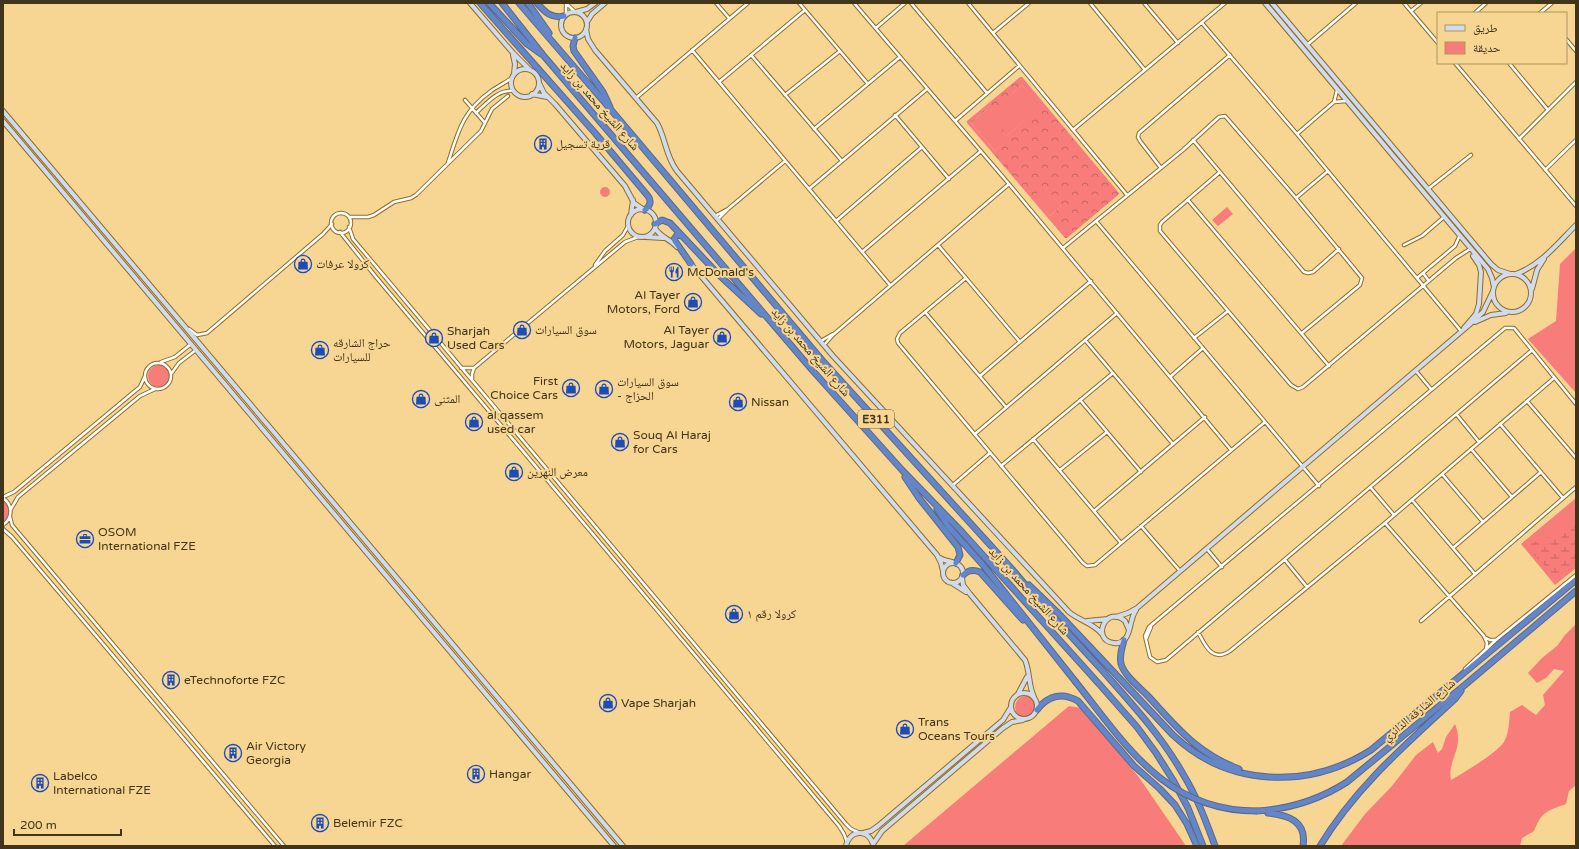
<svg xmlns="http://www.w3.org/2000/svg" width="1579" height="849" viewBox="0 0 1579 849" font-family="'Varela Round','Noto Naskh Arabic',sans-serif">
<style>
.green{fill:#f87c79}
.forest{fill:url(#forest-crowns);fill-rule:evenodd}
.wetland{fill:url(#wetland-marsh)}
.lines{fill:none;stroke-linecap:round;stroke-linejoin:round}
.street-casing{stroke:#8d6d2a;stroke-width:4.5}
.secondary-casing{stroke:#8d6d2a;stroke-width:6}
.highway-casing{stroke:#58698a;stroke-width:7}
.street{stroke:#fff;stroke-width:2.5}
.secondary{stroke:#d0dbee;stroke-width:4}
.highway{stroke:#6486c8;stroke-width:5}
.highway-bridge-casing{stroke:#58698a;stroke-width:7;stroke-linecap:butt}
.highway-bridge{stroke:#6486c8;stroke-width:5}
.labels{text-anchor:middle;stroke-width:4;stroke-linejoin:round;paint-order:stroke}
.shield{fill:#f7d592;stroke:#78643d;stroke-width:1}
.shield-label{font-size:11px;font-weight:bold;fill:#413418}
.street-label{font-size:12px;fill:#413418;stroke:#f7d592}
.poi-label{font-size:12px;fill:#413418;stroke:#f7d592;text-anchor:start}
</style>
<defs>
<pattern id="forest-crowns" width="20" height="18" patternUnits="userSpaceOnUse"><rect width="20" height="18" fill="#f87c79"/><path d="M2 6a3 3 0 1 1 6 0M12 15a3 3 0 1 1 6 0" fill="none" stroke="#ca6662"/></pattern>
<pattern id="wetland-marsh" width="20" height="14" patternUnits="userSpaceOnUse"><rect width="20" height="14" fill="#f87c79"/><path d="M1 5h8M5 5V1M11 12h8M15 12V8" fill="none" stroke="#ca6662"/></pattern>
</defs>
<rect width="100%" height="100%" fill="#f7d592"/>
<path class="green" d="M1022,85L1041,106L1008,135L1001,130L1009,139L995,151L971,123L986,110L989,113Z
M1044,186L1061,206L1050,216L1032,196Z
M600 192a5 5 0 1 1 10 0a5 5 0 1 1-10 0Z
M1227,207L1233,214L1218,226L1212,220Z
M1576,248V393L1528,339L1556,321L1560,264Z
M148 376a11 11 0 1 1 22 0a11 11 0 1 1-22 0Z
M1576,498V568L1555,585L1521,544Z
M3,500C11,507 12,516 3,523Z
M1576,624V785L1569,791L1566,804C1547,811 1542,811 1534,831L1522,838L1520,846H1341L1365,814L1392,786L1416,755L1433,742L1438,753L1442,749L1446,737L1455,724C1465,749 1447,759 1451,780C1463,773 1497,753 1504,742C1509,733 1509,722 1510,712L1522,705L1536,715L1545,705L1543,695L1564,671L1554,669L1546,678L1537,683L1528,673L1542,658L1557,646L1565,635Z
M1015 707a11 11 0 1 1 22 0a11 11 0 1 1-22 0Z
M1069,706L1081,708L1138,776L1186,846H903Z"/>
<path class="forest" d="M1020,77H1022L1119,193L1118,195L1067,238H1065L967,123V121ZM1022,85L1040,106L1008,135L1003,129L1001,130L1008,139L995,151L971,123L986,110L989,114ZM1044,187L1061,206L1050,216L1033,196Z"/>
<path class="wetland" d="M1576,518V560L1564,573L1554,575L1532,553L1529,544L1555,535Z"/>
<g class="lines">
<g class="street-casing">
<path id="street" d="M566,3L575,12
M566,3V15
M716,3L729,18
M799,3L868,84
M854,3L1009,184L1231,450
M911,3L987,93
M968,3L1127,195
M1090,3L1145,70
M1144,3L1178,43
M1404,3L1438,43
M1411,11L1421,3
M1475,13L1486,3
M1540,13L1552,3
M1202,23L1297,134L1461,331
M876,28L905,3
M993,33L1029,3
M1566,39L1576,51
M1307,45L1356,3
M692,50L890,285
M751,55L842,161
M1455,63L1576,206
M1509,63L1548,110
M719,82L805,10
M785,95L840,51
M636,98L748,3
M465,100L485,123
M1334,102L1346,101
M476,113C487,103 498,89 514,91
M895,115L949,179
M955,121L1019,66
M814,129L900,57
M1073,130L1225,3
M1297,134L1334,102L1337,90
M1519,139L1576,82
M1193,140L1304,272L1308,273L1313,272L1339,249
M448,163C458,132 462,112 491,91C498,86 505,83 512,78
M1161,168L1140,141L1138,137L1139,133L1230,55
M1545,170L1576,140
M1220,172L1162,222L1160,225V231L1291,385L1298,389L1303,387L1456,258L1470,249
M809,189L927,89
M1428,189L1471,155
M1296,198L1328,171
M1188,200L1329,366
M331 223a10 10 0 1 1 20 0a10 10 0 1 1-20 0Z
M715,216L728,209
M349,217H368L374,215L394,202L411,198L416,195L481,131L492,109L508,96
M718,219L728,209L785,161
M836,221L922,147
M1096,221L1319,486
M349,227L353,239L846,824L851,829L858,832
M340,232L376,277L839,826L844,834L847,842
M938,245L1020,342
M1404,245L1422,236L1444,217
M1063,248L1183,150L1219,117L1225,116L1296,198L1362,278L1360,285L1302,333
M862,252L981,151
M595,265L605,251L623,235L628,226
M1423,273L1429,281
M966,278L900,333L897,339L898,343L1083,563L1087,566L1095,565L1265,422
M1417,278L1455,246L1459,237
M925,312L1006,407
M189,329L197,335L207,333L323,234L332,224
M1194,338L1228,311
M1085,340L1173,444
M821,341L833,334
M824,345L834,334L1009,184
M1531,351L1166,660L1157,662L1150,657L1145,636L1149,627L1505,328H1514L1576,404
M161,362L175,357L191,344
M145 376a13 13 0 1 1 26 0a13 13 0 1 1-26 0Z
M461,368H474
M1416,371L1431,389
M171,374L179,363L196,350
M980,376L1091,281
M1170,377L1203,348
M472,380V374L474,368L625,242L638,237
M1080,400L1141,472
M1527,401L1576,458
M1457,415L1479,442
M1500,424L1563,498
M975,434L1117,313
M1033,439L1121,543
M1471,449L1512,497
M1001,466L1113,373
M1060,470L1107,432
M1442,474L1483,522
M953,485L990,453
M1371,488L1394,515
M3,497L14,492L135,391L140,387L145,376
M3,498C13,505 13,518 3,525
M1412,500L1475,574
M11,509L18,497L140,396L155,389
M1094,511L1205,417
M10,517L12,525L17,531L284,846
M1385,523L1484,636L1487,643L1486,649
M1141,526L1180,571
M3,529L12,537L275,846
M1453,548L1541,472
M1207,549L1222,567
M1285,560L1307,587
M1421,621L1576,487
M1198,632C1205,645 1212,663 1230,651L1385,523L1554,378
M1484,637L1490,640H1496
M1146,639L1151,627
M1465,669L1496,640L1576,575"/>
</g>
<g class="secondary-casing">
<path id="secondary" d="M470,3L513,53L530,70
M1265,3L1488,269L1492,278L1494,287
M1272,3L1491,264L1498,270L1510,274
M576,12L587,9L595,3
M561 25a13 13 0 1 1 26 0a13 13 0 1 1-26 0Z
M587,22L592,14L605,3
M586,29L588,39L595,50L657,123C666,139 665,155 677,171L833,356L1069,612C1080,621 1093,623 1102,634
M513,55L515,64L514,74
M511 83a14 14 0 1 1 28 0a14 14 0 1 1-28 0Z
M539,83L544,93L555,104L625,186L634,203L644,210
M532,94L547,97
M3,111L623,846
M3,121L614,846
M628 223a14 14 0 1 1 28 0a14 14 0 1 1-28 0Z
M631,215L633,200
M655,228C660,237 670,239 677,247
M646,237L663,238
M690,263L937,555L941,563L943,571
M1493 293a19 19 0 1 1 38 0a19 19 0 1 1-38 0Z
M1516,274C1541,265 1558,243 1576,225
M1532,289L1537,270L1544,259
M1475,322L1491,315L1506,313
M1464,328L1476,314L1479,304L1481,272L1479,265L1473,256
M938,557L944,560L952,562
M943 573a10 10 0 1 1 20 0a10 10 0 1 1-20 0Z
M962,577L963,585L970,594L1025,660C1030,671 1028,684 1034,697
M952,583L966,592
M1116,617L1128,613L1137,608L1469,325L1483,312L1493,291
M1087,621L1108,619
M1129,630L1125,621C1105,604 1091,641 1114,643C1118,644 1122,642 1125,639C1131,633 1130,618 1136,610
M1011 706a13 13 0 1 1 26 0a13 13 0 1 1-26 0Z
M1018,694L1027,677
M863,833L871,831L878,826L1003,720L1011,707
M873,844L882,831L1003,728L1012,722L1023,720
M846,846C849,830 868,828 873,844"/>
</g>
<g class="highway-casing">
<path id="highway" d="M480,3L595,133L648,196C652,201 650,206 645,210
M489,3L527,44L541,54
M502,3L543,55L813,371L902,470L962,532L1100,685L1137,727L1156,753L1173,780L1188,808L1203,846
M519,3L612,111L822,360L1012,569C1040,603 1071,636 1101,669C1130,702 1161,735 1183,774C1197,797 1206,821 1215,846
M528,3L549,33
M537,3C545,12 551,19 564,16
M575,38L573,46L574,51L603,92L610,107
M655,224L662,220L670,223L719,275L761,314
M682,236L677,235L674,239L675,241L691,264
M905,477L919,498L958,547L960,555L956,563
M937,509L948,526L983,565L1075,681
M963,575C968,570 973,569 980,572L1023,620
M1029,585L1057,612L1173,735C1228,787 1308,790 1371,750L1576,580
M1124,640C1122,648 1119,656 1121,664C1125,676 1138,686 1147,695C1177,727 1196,753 1239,769
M1037,710C1048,695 1063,692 1078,701L1134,766L1160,789L1175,805L1187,824L1197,846
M1257,811C1290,809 1319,800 1347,782L1466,684L1576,591
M1268,813C1288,815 1307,821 1303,846
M1320,846C1355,788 1405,745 1455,699L1461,691"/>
</g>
<use href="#street" class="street"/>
<use href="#secondary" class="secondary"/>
<use href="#highway" class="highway"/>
<g class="highway-bridge-casing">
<path id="highway-bridge" d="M1075,681C1126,745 1165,811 1257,811"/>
</g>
<use href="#highway-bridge" class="highway-bridge"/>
</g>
<defs>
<g id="building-ring" transform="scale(0.9)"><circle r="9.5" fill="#f7d592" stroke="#1c4cb9" stroke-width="1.5"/><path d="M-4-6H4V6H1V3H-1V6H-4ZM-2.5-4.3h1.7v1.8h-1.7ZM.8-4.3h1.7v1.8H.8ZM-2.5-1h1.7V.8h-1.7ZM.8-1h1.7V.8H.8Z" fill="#1c4cb9"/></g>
<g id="shop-ring" transform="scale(0.9)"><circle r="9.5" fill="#f7d592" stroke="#1c4cb9" stroke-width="1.5"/><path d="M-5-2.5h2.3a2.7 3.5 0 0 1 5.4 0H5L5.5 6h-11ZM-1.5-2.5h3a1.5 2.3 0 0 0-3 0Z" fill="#1c4cb9"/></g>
<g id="restaurant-ring" transform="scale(0.9)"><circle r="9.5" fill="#f7d592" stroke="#1c4cb9" stroke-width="1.5"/><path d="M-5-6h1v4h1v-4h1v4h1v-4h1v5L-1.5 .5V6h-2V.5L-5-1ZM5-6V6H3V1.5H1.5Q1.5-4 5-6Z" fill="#1c4cb9"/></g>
<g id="office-ring" transform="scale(0.9)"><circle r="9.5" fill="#f7d592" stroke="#1c4cb9" stroke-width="1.5"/><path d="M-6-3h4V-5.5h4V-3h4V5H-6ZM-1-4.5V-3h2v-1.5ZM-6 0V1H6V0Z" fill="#1c4cb9"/></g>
</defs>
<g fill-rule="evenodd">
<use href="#building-ring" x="543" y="144"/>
<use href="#shop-ring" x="303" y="264"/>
<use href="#restaurant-ring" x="674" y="272"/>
<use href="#shop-ring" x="693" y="302"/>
<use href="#shop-ring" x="522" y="330"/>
<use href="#shop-ring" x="722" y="337"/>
<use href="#shop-ring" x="434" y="338"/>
<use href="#shop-ring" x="320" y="350"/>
<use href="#shop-ring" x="571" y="388"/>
<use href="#shop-ring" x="604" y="389"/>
<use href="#shop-ring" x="421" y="399"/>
<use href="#shop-ring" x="738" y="402"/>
<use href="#shop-ring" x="474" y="422"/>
<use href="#shop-ring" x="620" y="442"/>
<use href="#shop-ring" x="514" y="472"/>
<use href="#office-ring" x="85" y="539"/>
<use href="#shop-ring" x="734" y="614"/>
<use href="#building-ring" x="171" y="680"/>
<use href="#shop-ring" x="608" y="703"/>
<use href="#shop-ring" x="905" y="729"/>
<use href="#building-ring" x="233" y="753"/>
<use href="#building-ring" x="476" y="774"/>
<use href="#building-ring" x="40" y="783"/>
<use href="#building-ring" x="320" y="823"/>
</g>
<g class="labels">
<rect class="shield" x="858" y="410" width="36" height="18" rx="3"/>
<g class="shield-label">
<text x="876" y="423">E311</text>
</g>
<g class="street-label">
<text transform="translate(600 106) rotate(49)" y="4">شارع الشيخ محمد بن زايد</text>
<text transform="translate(811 352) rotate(49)" y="4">شارع الشيخ محمد بن زايد</text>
<text transform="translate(1029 591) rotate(48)" y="4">شارع الشيخ محمد بن زايد</text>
<text transform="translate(1419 710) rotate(-40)" y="4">شارع الشارقة الدائري</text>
</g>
<g class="poi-label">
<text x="556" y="148">قرية تسجيل</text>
<text x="316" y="268">كرولا عرفات</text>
<text x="687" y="276">McDonald's</text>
<text x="680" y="299" text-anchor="end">Al Tayer<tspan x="680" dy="14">Motors, Ford</tspan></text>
<text x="535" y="334">سوق السيارات</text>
<text x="709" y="334" text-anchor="end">Al Tayer<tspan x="709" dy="14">Motors, Jaguar</tspan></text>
<text x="447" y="335">Sharjah<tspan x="447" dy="14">Used Cars</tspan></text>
<text x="333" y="347">حراج الشارقه<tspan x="333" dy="14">للسيارات</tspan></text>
<text x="558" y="385" text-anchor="end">First<tspan x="558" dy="14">Choice Cars</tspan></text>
<text x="617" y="386">سوق السيارات<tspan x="617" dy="14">- الحزاج</tspan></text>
<text x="434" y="403">المثنى</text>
<text x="751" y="406">Nissan</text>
<text x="487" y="419">al qassem<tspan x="487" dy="14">used car</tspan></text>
<text x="633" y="439">Souq Al Haraj<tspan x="633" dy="14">for Cars</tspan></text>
<text x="527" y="476">معرض النهرين</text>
<text x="98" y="536">OSOM<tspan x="98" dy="14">International FZE</tspan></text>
<text x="747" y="618">كرولا رقم ١</text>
<text x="184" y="684">eTechnoforte FZC</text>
<text x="621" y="707">Vape Sharjah</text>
<text x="918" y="726">Trans<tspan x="918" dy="14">Oceans Tours</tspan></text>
<text x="246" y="750">Air Victory<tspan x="246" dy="14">Georgia</tspan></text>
<text x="489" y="778">Hangar</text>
<text x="53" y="780">Labelco<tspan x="53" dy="14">International FZE</tspan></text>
<text x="333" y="827">Belemir FZC</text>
</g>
</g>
<rect width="1579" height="849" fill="none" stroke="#413418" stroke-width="8"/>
<rect x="1437" y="12" width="130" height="52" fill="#f7d592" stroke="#ae9561"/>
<rect x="1445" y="25" width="20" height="6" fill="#d0dbee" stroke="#ae9561"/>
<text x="1473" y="32" font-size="12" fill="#413418">طريق</text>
<rect x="1445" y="42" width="20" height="12" fill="#f87c79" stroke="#ae9561"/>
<text x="1473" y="52" font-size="12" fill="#413418">حديقة</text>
<path d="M14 829v6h107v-6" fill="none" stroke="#413418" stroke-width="2"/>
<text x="20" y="829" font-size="12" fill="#413418" stroke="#f7d592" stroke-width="3" paint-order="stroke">200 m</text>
</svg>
